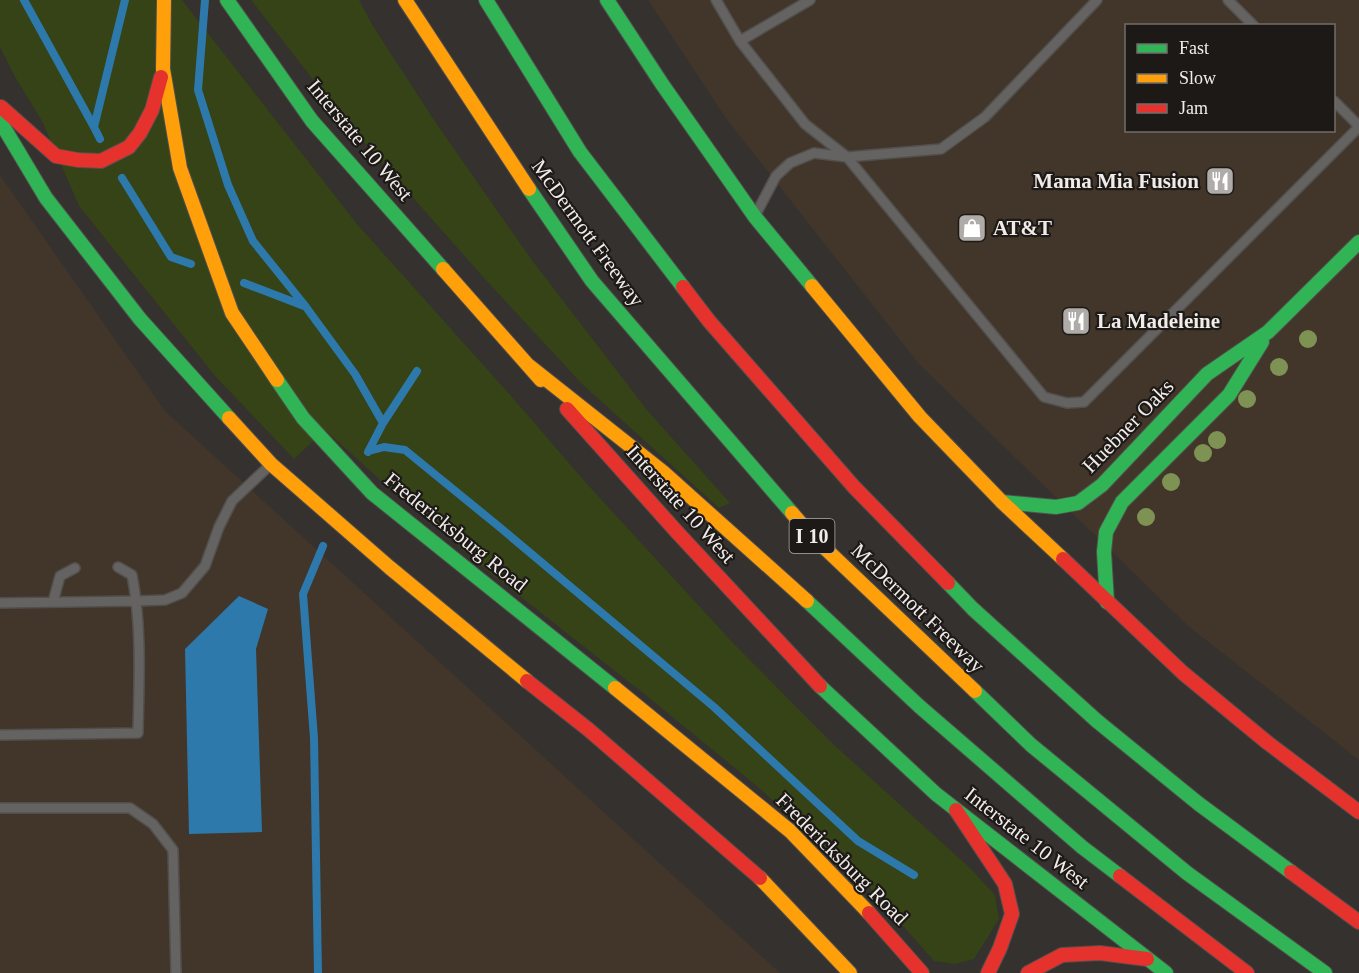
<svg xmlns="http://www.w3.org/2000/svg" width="1359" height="973" viewBox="0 0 1359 973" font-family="'Times New Roman',serif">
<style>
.commercial{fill:#413629;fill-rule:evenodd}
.green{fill:#354316}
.water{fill:#2d79ac}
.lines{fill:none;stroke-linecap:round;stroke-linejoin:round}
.stream{stroke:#2d79ac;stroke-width:8}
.lane-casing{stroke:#514f4d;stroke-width:12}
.fast-casing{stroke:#514f4d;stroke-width:16}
.slow-casing{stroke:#514f4d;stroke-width:16}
.jam-casing{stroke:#514f4d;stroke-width:16}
.lane{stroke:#646362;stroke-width:9}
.fast{stroke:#30b455;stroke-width:14}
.slow{stroke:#ff9f0a;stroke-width:14}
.jam{stroke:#e5322d;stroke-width:14}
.tree{fill:#7e9253}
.labels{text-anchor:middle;stroke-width:4.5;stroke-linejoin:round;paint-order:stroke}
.shield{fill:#1c1917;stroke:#b1adab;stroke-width:1.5}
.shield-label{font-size:20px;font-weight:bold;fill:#f1ecea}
.street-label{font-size:21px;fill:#f1ecea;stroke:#1c1917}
.poi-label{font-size:21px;font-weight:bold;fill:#f1ecea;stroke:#1c1917;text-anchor:start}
</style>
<rect width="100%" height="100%" fill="#34312e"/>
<path class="commercial" d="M648,0H1359V760L1188,626L919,364L725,117ZM1126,26H1334V130H1126Z
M0,175L165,411L780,973H0Z"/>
<path class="green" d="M0,0H182L357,224L513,398L586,483L734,644L831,742L971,869L995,895L999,919L974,959L955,964L934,961L866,884L816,838L752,782L643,693L494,576L388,487L325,430L294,459L216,377L79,206L43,123L14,75L0,47Z
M251,0H359L373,26L436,123L531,259L647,410L730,503L719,508L582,384L484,278L347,123Z"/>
<path class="water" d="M239,596L268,609L256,649L262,832L189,834L185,649Z"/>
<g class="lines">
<path class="stream" d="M24,0L94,127
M205,0L198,90L228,185L253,241L306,307L355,374L383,423
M100,139L94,127L125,0
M122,178L171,257L191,264
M244,283L304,306
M369,451L384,447L405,450L497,525L714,707L858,841L914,875
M368,452L383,423L417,371
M318,973L314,738L303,594L323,546"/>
<g class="lane-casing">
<path id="lane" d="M716,0L740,41L805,124L847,157L1044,397L1067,403L1084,402L1359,127
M1228,0L1254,26
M740,41L810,0
M1334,101L1359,126
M757,212L776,176L790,163L814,153L847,157L941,149L985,117L1097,0
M53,602L60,576L75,568
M0,603L137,601L165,600L182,593L205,566L219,527L232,501L269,466
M0,735L138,733C139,681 142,626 132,575L118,567
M0,808H130L153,824L173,850L176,973"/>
</g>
<g class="fast-casing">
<path id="fast" d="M227,0L312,121L443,269
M486,0L580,152L683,287
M607,0L662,84L755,217L812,286
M0,121L46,198L140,319L229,418
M529,189L592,281L792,513
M277,380L303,418L372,493L615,688
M1002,502L1056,507L1078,503L1102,485L1207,374L1268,332L1359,242
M948,583L973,609L1097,721L1199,804L1291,872
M807,601L919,706L1082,847L1120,876
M1107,602L1104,552L1106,532L1122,502L1229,395L1262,342
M820,686L936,794L1166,973
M975,691L1031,745L1187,873L1325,973"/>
</g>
<g class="slow-casing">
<path id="slow" d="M164,0L163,69L180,168L232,313L277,380
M405,0L529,189
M443,269L541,380
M812,286L920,417L1002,502L1063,559
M528,365L663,472L807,601
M229,418L271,464L389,567L527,681
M792,513L810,534L975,691
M615,688L790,831L869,913
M760,878L850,973"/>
</g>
<g class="jam-casing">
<path id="jam" d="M1,107L56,156L78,160L101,161L129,147L140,133L152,110L161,77
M683,287L709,321L854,487L948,583
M567,409L676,531L820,686
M1063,559L1183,673L1268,743L1359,812
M527,681L589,730L760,878
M956,810L1005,884L1012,914L1000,948L988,973
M1291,872L1359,922
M1120,876L1247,973
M869,913L922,973
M1028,973L1062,955L1100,953L1147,959"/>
</g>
<use href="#lane" class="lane"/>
<use href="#fast" class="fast"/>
<use href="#slow" class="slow"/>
<use href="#jam" class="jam"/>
</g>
<g class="tree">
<circle cx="1308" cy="339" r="9"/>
<circle cx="1279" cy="367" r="9"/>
<circle cx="1247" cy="399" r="9"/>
<circle cx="1217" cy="440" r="9"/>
<circle cx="1203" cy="453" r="9"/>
<circle cx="1171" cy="482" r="9"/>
<circle cx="1146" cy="517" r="9"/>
</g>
<defs>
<g id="restaurant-square" transform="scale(1.5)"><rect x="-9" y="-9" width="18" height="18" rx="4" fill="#afaba8" stroke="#1c1917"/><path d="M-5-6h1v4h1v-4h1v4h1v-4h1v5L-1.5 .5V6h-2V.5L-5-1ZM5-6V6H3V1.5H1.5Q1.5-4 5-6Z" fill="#fff"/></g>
<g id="shop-square" transform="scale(1.5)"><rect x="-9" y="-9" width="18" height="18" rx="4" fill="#afaba8" stroke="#1c1917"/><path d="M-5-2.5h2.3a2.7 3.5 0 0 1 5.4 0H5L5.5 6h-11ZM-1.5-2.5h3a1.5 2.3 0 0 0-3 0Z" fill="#fff"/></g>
</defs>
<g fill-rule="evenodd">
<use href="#restaurant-square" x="1220" y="181"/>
<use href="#shop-square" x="972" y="228"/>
<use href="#restaurant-square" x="1076" y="321"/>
</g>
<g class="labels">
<rect class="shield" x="789.5" y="519" width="45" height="34" rx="4.5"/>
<g class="shield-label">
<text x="812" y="543">I 10</text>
</g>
<g class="street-label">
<text transform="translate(360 140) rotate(50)" y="7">Interstate 10 West</text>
<text transform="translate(588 233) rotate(54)" y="7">McDermott Freeway</text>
<text transform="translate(1128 426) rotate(-46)" y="7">Huebner Oaks</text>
<text transform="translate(681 504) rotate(48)" y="7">Interstate 10 West</text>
<text transform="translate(456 532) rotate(39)" y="7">Fredericksburg Road</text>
<text transform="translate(918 608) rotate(44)" y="7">McDermott Freeway</text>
<text transform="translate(1027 838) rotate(38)" y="7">Interstate 10 West</text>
<text transform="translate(842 859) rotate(45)" y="7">Fredericksburg Road</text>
</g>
<g class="poi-label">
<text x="1199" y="188" text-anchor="end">Mama Mia Fusion</text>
<text x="993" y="235">AT&amp;T</text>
<text x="1097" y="328">La Madeleine</text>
</g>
</g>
<rect x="1125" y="24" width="210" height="108" fill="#1c1917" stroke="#716d6b" stroke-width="1.5"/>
<rect x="1137" y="44" width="30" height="9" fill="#30b455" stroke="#716d6b" stroke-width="1.5"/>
<text x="1179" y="54" font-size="18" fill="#f1ecea">Fast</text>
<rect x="1137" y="74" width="30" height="9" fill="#ff9f0a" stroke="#716d6b" stroke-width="1.5"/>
<text x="1179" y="84" font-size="18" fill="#f1ecea">Slow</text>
<rect x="1137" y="104" width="30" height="9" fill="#e5322d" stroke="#716d6b" stroke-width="1.5"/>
<text x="1179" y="114" font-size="18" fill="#f1ecea">Jam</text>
</svg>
